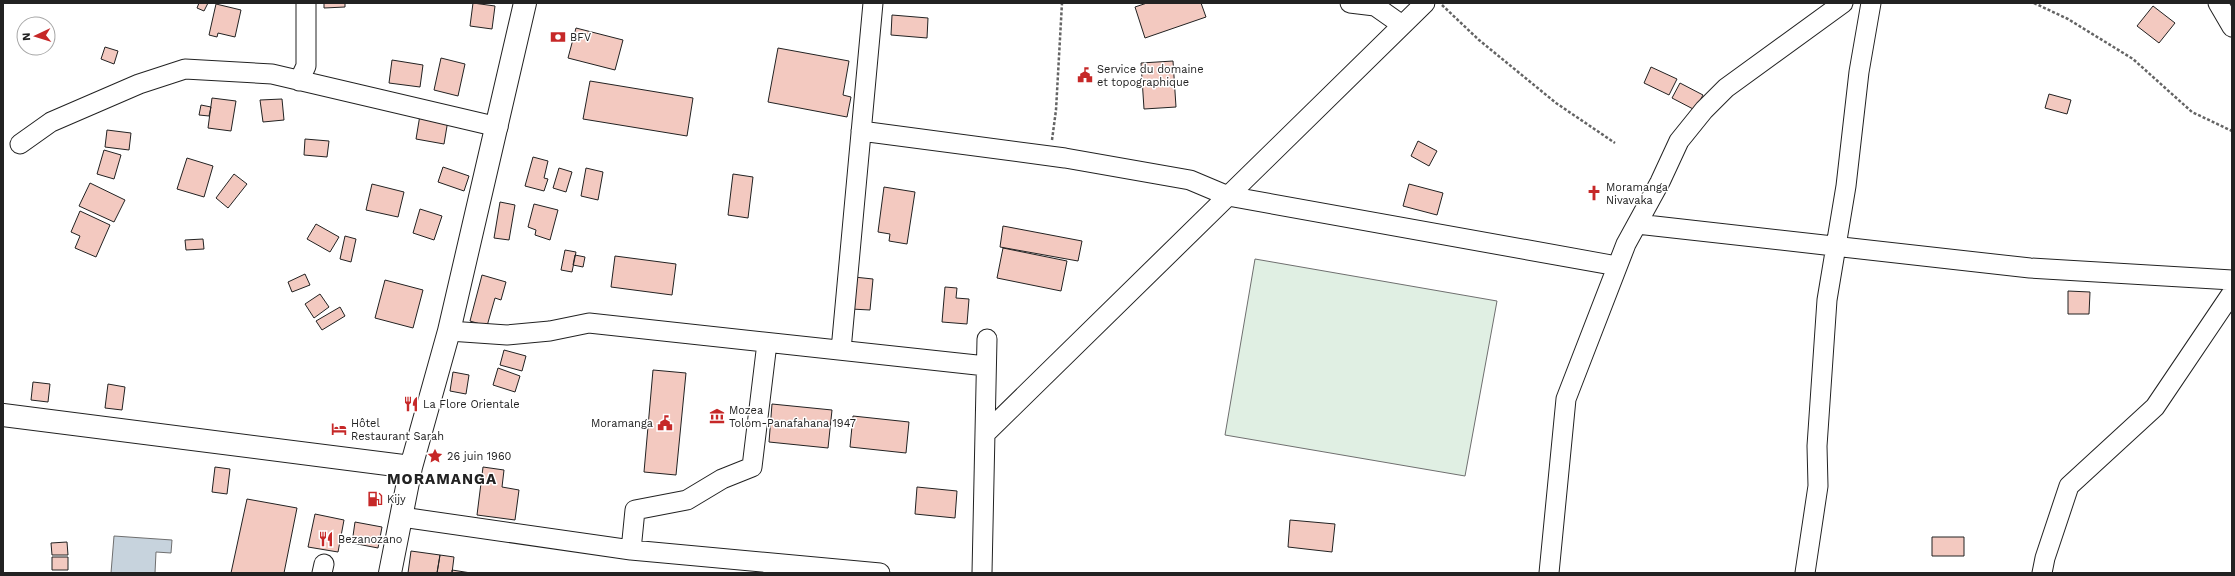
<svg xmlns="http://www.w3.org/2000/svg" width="2235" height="576" viewBox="0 0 2235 576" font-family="'Work Sans',sans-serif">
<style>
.green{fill:#e0efe3;stroke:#6f6f6f}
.water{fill:#c7d3dd;stroke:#6f6f6f}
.building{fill:#f3c9c0;stroke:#222}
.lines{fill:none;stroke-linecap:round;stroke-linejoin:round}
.minor-casing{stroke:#222;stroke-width:21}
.major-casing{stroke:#222;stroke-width:24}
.path{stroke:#646464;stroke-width:2.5;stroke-dasharray:3 2;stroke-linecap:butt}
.minor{stroke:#fff;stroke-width:19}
.major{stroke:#fff;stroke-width:22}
.labels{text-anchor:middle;stroke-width:3;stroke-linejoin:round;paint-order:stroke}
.poi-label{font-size:11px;fill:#222;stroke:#fff;text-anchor:start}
.district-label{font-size:15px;font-weight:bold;letter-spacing:1px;fill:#222;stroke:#fff}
</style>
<rect width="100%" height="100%" fill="#fff"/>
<path class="green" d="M1255,259L1497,301L1465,476L1225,435Z"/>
<path class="water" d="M114,536L172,540L171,553L156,552L155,573H111Z"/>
<path class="building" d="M199,3H208L204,11L197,8Z
M324,3H345V7L324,8Z
M473,3L495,6L492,29L470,26Z
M1147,3H1201L1206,17L1145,38L1135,7Z
M216,4L241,10L235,37L218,33L217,37L209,35Z
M2153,6L2175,23L2159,43L2137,26Z
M892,15L928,18L927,38L891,35Z
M576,28L623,40L615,70L568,58Z
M105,47L118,51L114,64L101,59Z
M778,48L849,61L843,95L851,97L847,117L768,102Z
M441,58L465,64L458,96L434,90Z
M392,60L423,65L420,87L389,83Z
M1173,61L1176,107L1144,109L1141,63Z
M1651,67L1677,79L1669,95L1644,83Z
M590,81L693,98L687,136L583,119Z
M1680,83L1703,95L1695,110L1672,98Z
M2049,94L2071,100L2067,114L2045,108Z
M212,98L236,101L231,131L208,128Z
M282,99L284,120L263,122L260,100Z
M201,105L211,107L209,116L199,115Z
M420,115L448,120L444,144L416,139Z
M107,130L131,133L129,150L105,147Z
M305,139L329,141L327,157L304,155Z
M1418,141L1437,151L1429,166L1411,156Z
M104,150L121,155L114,179L97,174Z
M533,157L548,161L544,178L548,179L544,191L525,186Z
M187,158L213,166L204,197L177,189Z
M443,167L469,176L464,191L438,182Z
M559,168L572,172L566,192L553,188Z
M586,168L603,172L598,200L581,196Z
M234,174L247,184L228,208L216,198Z
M733,174L753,177L748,218L728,215Z
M90,183L125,200L114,222L79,206Z
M372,184L404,192L398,217L366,210Z
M1409,184L1443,193L1437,215L1403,206Z
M884,187L915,192L907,244L889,241L890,234L878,232Z
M500,202L515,205L509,240L494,238Z
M534,204L558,210L550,240L535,235L536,230L528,227Z
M420,209L442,216L434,240L413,233Z
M80,211L110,225L96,257L75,248L80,236L71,232Z
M316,224L339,237L330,252L307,239Z
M1003,226L1082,241L1078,261L1000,247Z
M345,236L356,239L351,262L340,259Z
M203,239L204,249L186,250L185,240Z
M1003,248L1067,261L1061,291L997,278Z
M565,250L576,252L572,272L561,270Z
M575,255L585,257L583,267L573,265Z
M615,256L676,264L672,295L611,287Z
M305,274L310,285L292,292L288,282Z
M482,275L506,282L501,300L495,298L487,326L470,321Z
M854,277L873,279L870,310L851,309Z
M385,280L423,290L413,328L375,318Z
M945,287L957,288L956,298L969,299L967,324L942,322Z
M2068,291L2090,292L2089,314H2068Z
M320,294L329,307L314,318L305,304Z
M340,307L345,316L322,330L316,321Z
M504,350L526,356L522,371L500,365Z
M498,368L520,376L515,392L493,385Z
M653,370L686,373L676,475L644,472Z
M453,372L469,375L466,394L450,391Z
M33,382L50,384L48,402L31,400Z
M108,384L125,387L122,410L105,408Z
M772,404L832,410L828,448L769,442Z
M853,416L909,422L906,453L850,447Z
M215,467L230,469L227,494L212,492Z
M483,467L504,470L502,487L519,490L515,520L477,515Z
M917,487L957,491L955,518L915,514Z
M247,499L297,508L284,573H231Z
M315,514L344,520L338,552L308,547Z
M1290,520L1335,524L1332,552L1288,547Z
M355,522L382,527L378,548L352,543Z
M1932,537H1964V556H1932Z
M67,542L68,555H52L51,543Z
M411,551L440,555L437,573H408Z
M440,555L454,557L452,573H437Z
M52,557H68V570H52Z
M452,570L471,573H452Z"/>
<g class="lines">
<g class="minor-casing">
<path id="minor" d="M1350,3L1375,6L1402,25
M2218,3L2232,27
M299,81L306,66V3
M861,131L1065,158L1190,180L1228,196L1617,266
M20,144L51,122L139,84L185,69L272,74L498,127
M1637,224L2030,268L2232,280
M449,331L507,335L550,331L589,323L986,366
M841,350L873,3
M985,434L1425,3
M402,517L631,550L880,573
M631,550L635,510L687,500L722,479L752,467L767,343
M322,573L324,564
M982,573L987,339
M1549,573L1566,399L1626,244L1660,182L1679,141L1704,110L1726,88L1843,3
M1805,573L1818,486L1817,446L1827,300L1846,186L1859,72L1871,3
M2042,573L2045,558L2069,486L2155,407L2232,293"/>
</g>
<g class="major-casing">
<path id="major" d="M3,415L411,467
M390,573L411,467L449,331L525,3"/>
</g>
<path class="path" d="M2034,3L2068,19L2133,59L2192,112L2232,131
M1442,5L1479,40L1556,103L1615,143
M1052,140L1056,110L1062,3"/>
<use href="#minor" class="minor"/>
<use href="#major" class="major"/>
</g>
<defs>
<g id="bank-bare" transform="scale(1.2)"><path d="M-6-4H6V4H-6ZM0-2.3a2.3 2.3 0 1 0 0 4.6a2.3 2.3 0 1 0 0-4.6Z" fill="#c62828" stroke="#fff" stroke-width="2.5" paint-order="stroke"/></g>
<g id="civic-bare" transform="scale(1.2)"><path d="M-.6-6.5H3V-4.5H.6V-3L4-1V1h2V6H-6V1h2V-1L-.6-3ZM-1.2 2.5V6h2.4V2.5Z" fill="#c62828" stroke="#fff" stroke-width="2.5" paint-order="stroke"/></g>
<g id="church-bare" transform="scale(1.2)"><path d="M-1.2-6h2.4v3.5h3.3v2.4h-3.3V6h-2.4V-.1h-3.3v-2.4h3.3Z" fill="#c62828" stroke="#fff" stroke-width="2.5" paint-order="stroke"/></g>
<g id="restaurant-bare" transform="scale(1.2)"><path d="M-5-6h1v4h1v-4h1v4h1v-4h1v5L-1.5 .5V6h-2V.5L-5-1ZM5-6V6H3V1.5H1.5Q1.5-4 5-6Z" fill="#c62828" stroke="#fff" stroke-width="2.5" paint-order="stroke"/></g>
<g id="museum-bare" transform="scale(1.2)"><path d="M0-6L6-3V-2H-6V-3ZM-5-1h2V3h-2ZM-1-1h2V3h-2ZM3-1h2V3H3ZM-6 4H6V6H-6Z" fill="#c62828" stroke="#fff" stroke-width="2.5" paint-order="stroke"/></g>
<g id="hotel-bare" transform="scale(1.2)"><path d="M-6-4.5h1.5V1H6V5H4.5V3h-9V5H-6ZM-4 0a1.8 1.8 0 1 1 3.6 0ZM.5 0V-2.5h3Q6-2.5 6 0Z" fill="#c62828" stroke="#fff" stroke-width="2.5" paint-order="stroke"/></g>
<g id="sight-bare" transform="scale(1.2)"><path d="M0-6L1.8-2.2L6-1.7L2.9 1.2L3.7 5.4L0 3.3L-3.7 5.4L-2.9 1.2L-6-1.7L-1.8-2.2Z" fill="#c62828" stroke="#fff" stroke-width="2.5" paint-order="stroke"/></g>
<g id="fuel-bare" transform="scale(1.2)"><path d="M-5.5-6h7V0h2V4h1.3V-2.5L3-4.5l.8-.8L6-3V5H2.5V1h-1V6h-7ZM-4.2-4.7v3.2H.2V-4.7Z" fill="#c62828" stroke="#fff" stroke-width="2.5" paint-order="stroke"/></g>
</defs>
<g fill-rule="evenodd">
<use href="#bank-bare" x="558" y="37"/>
<use href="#civic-bare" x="1085" y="75"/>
<use href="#church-bare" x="1594" y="193"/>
<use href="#restaurant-bare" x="411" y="404"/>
<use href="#museum-bare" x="717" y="416"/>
<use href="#civic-bare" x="665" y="423"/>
<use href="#hotel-bare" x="339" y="429"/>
<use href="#sight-bare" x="435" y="456"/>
<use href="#fuel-bare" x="375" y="499"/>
<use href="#restaurant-bare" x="326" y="539"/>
</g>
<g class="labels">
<g class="poi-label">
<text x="570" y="41">BFV</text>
<text x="1097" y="73">Service du domaine<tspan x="1097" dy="13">et topographique</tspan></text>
<text x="1606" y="191">Moramanga<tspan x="1606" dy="13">Nivavaka</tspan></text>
<text x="423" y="408">La Flore Orientale</text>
<text x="729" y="414">Mozea<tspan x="729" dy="13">Tolom-Panafahana 1947</tspan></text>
<text x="351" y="427">Hôtel<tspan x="351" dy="13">Restaurant Sarah</tspan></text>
<text x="653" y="427" text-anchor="end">Moramanga</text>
<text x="447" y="460">26 juin 1960</text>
<text x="387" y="503">Kijy</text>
<text x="338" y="543">Bezanozano</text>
</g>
<g class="district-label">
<text x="442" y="484">MORAMANGA</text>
</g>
</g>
<rect width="2235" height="576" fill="none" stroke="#222222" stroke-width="8"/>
<g transform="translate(36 36) rotate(266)"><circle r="19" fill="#ffffff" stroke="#a7a7a7"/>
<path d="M0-3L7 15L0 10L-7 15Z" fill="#c62828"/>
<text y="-6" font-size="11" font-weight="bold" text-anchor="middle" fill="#222222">N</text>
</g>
</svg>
